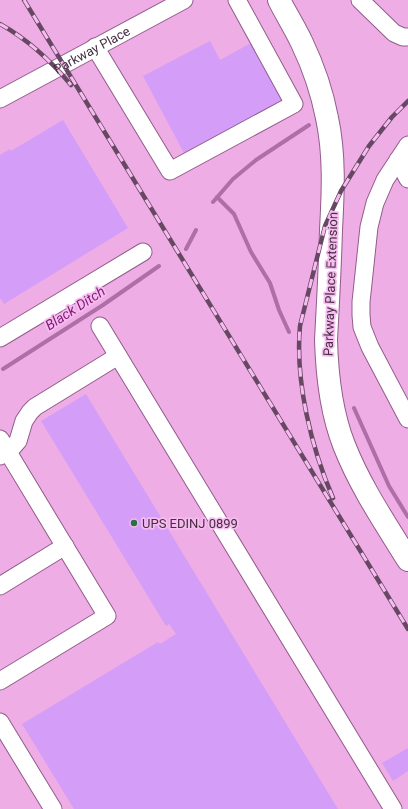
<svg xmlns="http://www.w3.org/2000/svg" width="408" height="809" viewBox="0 0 408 809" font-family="Roboto,sans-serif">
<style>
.built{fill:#eeade5}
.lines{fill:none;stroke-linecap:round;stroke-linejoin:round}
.stream{stroke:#af6ea8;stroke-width:4}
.building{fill:#d49df8}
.minor-casing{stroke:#915c8a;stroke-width:19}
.major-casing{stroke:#915c8a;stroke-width:24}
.minor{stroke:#fff;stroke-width:17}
.major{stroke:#fff;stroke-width:22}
.rail-casing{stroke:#664862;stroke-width:4.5}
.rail{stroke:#f7bcef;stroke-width:3;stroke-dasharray:9;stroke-linecap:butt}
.poi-dot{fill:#277240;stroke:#f7bcef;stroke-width:1.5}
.labels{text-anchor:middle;stroke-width:3.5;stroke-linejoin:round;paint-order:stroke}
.street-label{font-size:13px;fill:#452e42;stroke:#f7bcef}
.poi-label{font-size:13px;fill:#452e42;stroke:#f7bcef;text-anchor:start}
.water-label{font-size:14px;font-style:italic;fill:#7e1a77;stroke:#f7bcef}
</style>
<rect width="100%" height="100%" fill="#f7bcef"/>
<path class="built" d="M0,0H408V809H0Z"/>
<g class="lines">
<path class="stream" d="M217,197L234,214L251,252L270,283L279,310L289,332
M213,202L233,179L256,160L309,125
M186,249L196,230
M3,369L103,305L159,266
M354,408L389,486L408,517"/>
</g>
<path class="building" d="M210,41L220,60L251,43L282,101L184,153L143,76Z
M63,120L128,228L4,304L0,298V155L10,149L11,151Z
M86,394L338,809H74L22,724L158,642L160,644L176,634L169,624L166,626L41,421Z
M408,748V771L393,781L382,763Z"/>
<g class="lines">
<g class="minor-casing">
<g id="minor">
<path d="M360,0L394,33L403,37H408"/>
<path d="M95,47L170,171L294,104L237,0"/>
<path id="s1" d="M0,99L184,0"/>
<path d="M408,145L385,180L375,203L369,227L361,302V315L362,327L370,347L408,419"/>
<path d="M398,160L408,179"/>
<path d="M100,326L393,809"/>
<path d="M0,338L143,252"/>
<path d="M0,439L107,616L0,681"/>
<path d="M0,456L11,449L18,441L24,421L30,412L35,407L118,356"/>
<path d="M0,586L65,546"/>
<path d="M0,722L53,809"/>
</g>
</g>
<g class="major-casing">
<path id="major" d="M279,0C286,14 295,28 302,43C313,66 322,92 327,118C335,155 333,193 331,230C330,267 328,303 326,340C327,375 331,412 344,445C360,486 385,523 408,560"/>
</g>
<use href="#minor" class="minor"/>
<use href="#major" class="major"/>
<g class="rail-casing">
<path id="rail" d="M24,0L408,629
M0,24C27,39 51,61 71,85
M333,498C311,447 295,381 300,326L325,226L341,191L369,146L392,117L408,101"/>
</g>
<use href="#rail" class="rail"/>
</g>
<circle class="poi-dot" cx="134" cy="523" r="4"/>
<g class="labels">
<g class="street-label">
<text dy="5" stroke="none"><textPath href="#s1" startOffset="104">Parkway Place</textPath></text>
<text transform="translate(330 284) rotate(-88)" y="5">Parkway Place Extension</text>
</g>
<g class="poi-label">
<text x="142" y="528">UPS EDINJ 0899</text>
</g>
<g class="water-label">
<text transform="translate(75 308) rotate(-33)" y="5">Black Ditch</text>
</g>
</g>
</svg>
